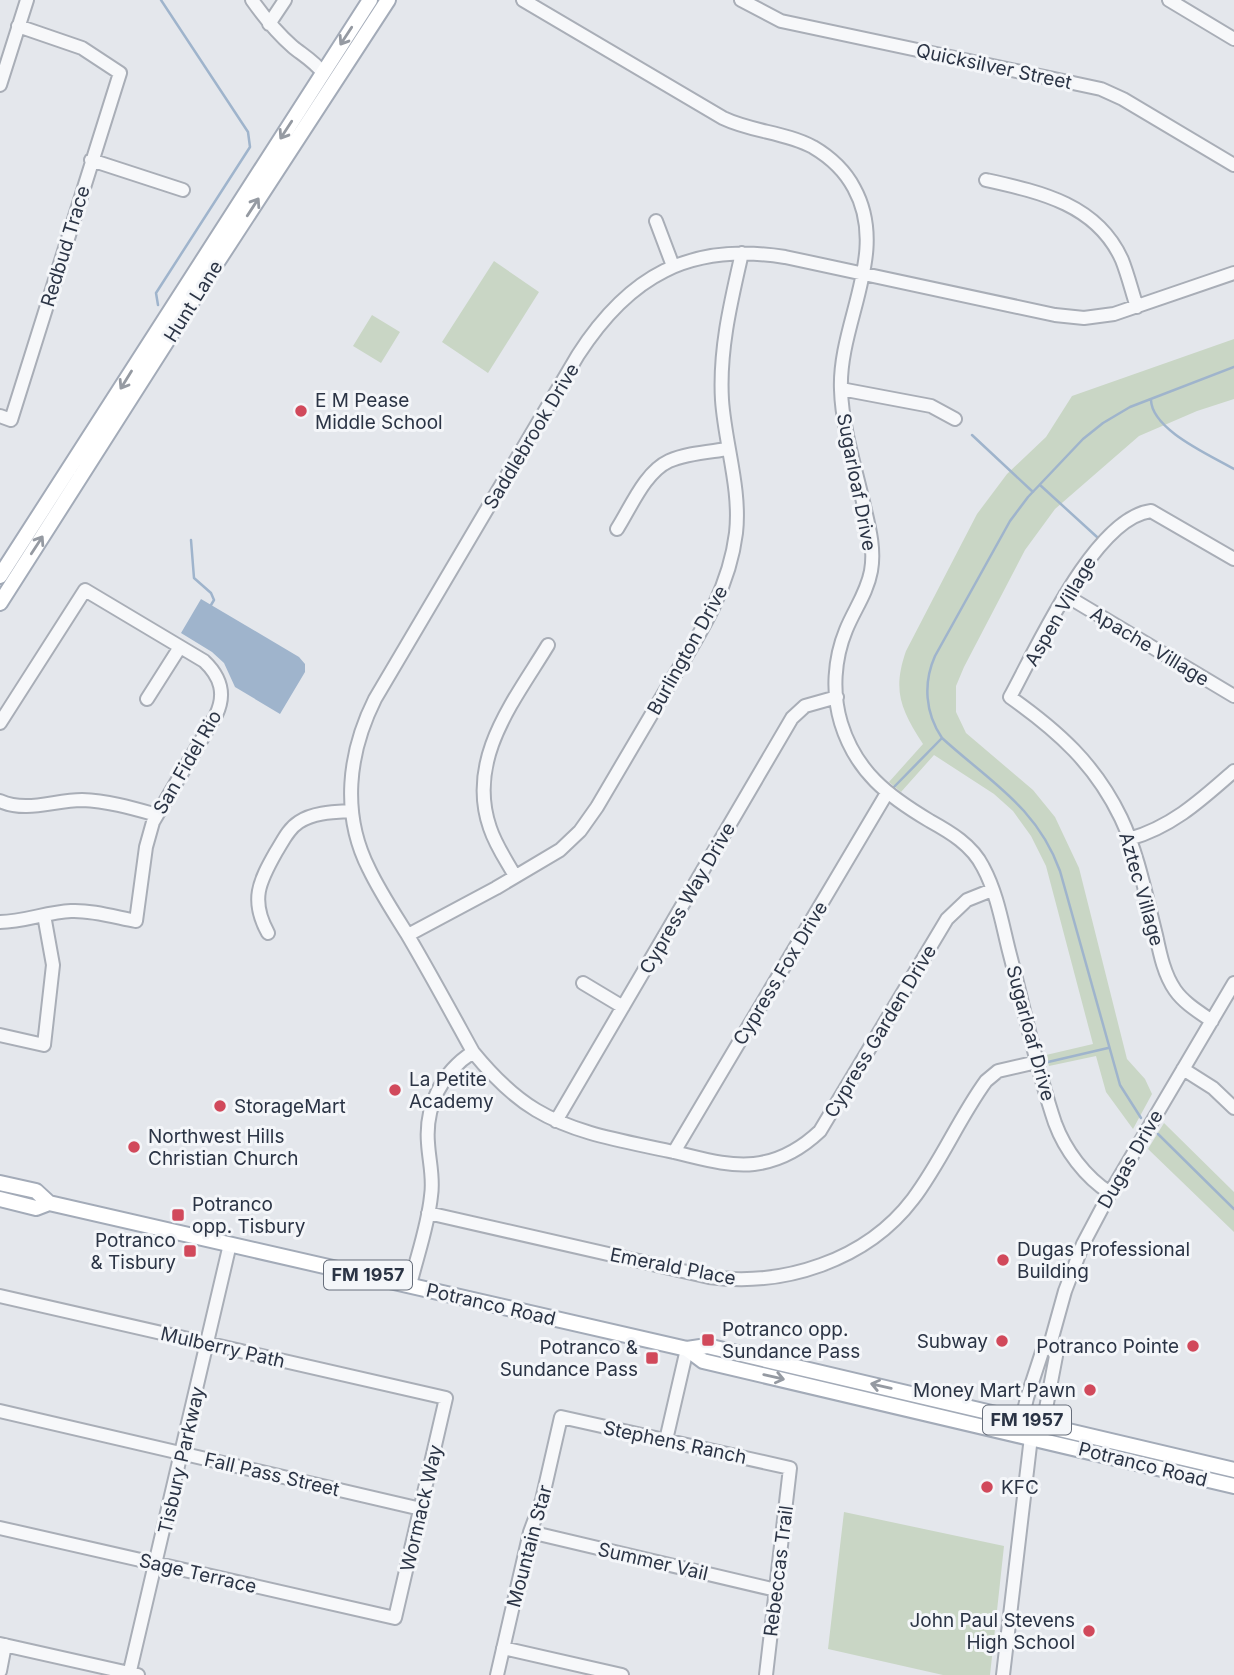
<svg xmlns="http://www.w3.org/2000/svg" width="1234" height="1675" viewBox="0 0 1234 1675" font-family="Inter,sans-serif">
<style>
.green{fill:#c9d6c5}
.water{fill:#9fb4cc}
.lines{fill:none;stroke-linecap:round;stroke-linejoin:round}
.stream{stroke:#9fb4cc;stroke-width:2.5}
.minor-casing{stroke:#a9aeb7;stroke-width:16}
.major-casing{stroke:#a3abb8;stroke-width:18}
.minor{stroke:#f7f8fa;stroke-width:12}
.major{stroke:#fff;stroke-width:14}
.oneway{stroke:#959aa2}
.poi-dot{fill:#d1495b;stroke:#f4f6f9;stroke-width:2.5}
.labels{text-anchor:middle;stroke-width:6;stroke-linejoin:round;paint-order:stroke}
.shield{fill:#f4f6f9;stroke:#676e7b;stroke-width:2}
.shield-label{font-size:18px;font-weight:bold;fill:#2b3445}
.street-label{font-size:19px;fill:#2b3445;stroke:#f4f6f9}
.poi-label{font-size:19px;fill:#2b3445;stroke:#f4f6f9;text-anchor:start}
</style>
<rect width="100%" height="100%" fill="#e4e7ec"/>
<path class="green" d="M494,261L539,292L488,373L442,342Z
M372,315L400,332L381,363L353,346Z
M1234,339V399L1197,411L1139,436L1055,509L1025,550L964,667L956,686V712L966,733L1033,790L1055,817L1079,868L1127,1059L1145,1079L1152,1094L1133,1129L1106,1092L1096,1056L1049,1066L1046,1055L1093,1044L1046,866L1031,836L1013,811L994,794L934,755L901,792L889,782L923,744C901,710 892,691 906,651L977,514L1007,474L1046,437L1072,396Z
M1164,1123L1234,1192V1232L1148,1149Z
M844,1512L1004,1546L990,1675H943L828,1649Z"/>
<path class="water" d="M201,599L299,657L305,664V672L280,714L235,687L224,663L212,652L181,633Z"/>
<g class="lines">
<path class="stream" d="M158,305L156,293L250,147L248,132L161,0
M1151,400C1152,430 1210,455 1234,469
M972,435L1033,492
M1040,485L1097,537
M191,540L194,578L211,593L214,600L211,605
M893,788L942,738
M1048,1062L1108,1048
M1141,1118L1120,1085L1060,871C1037,807 989,781 942,738C925,713 923,683 935,656L1010,521L1028,497L1083,439L1103,423L1130,407L1234,367
M1158,1134L1234,1209"/>
<g class="minor-casing">
<path id="minor" d="M252,0C264,17 277,33 293,47C303,55 315,62 323,73
M523,0L723,118C752,132 785,132 813,147C830,157 845,171 854,188C890,253 838,323 841,390C842,427 856,470 864,506C869,527 875,549 871,571C867,593 854,610 846,630C834,659 832,693 841,723C856,772 888,796 930,821C950,832 972,845 983,867C997,893 1002,923 1009,951C1024,1008 1036,1067 1055,1123C1065,1150 1085,1177 1110,1193
M741,0L781,21L1101,89L1123,99L1234,165
M1169,0L1234,39
M269,24L285,0
M0,85L27,0
M91,160L183,190
M986,180C1040,192 1097,204 1122,260C1128,275 1132,292 1137,307
M656,221L673,266
M841,389L931,406L955,419
M0,416L11,420L120,73L82,48L18,26
M617,529C631,507 645,472 669,461C687,453 709,452 728,449
M1065,595L1234,696
M147,699L180,647
M0,723L85,590L204,661C221,677 226,694 216,715L153,822L146,847L136,921C115,917 92,910 71,911C47,912 24,922 0,922
M0,801C27,813 54,800 82,800C108,801 132,808 157,815
M1129,839C1172,827 1201,800 1234,771
M515,876C506,860 496,846 490,828C466,759 514,701 548,645
M992,890L967,900L947,919L820,1131C801,1149 780,1161 754,1164C726,1167 697,1157 669,1151C624,1141 576,1134 536,1110C511,1095 491,1074 473,1052C451,1012 430,973 407,934C394,913 380,892 369,869C341,814 348,753 375,699L578,355C629,276 689,242 785,257L1055,315L1084,318L1114,314L1234,273
M268,933C250,900 259,882 276,852C283,841 288,829 299,822C314,812 335,812 352,811
M408,935L496,888L560,850L580,831L597,807C621,766 646,724 670,683C699,635 729,590 736,533C741,489 725,444 722,400C719,350 731,301 742,253
M583,983L623,1007
M1212,1021C1199,1012 1184,1003 1175,990C1164,974 1160,954 1156,935C1146,896 1138,854 1121,818C1095,764 1058,731 1010,697C1036,650 1094,518 1151,511L1234,559
M0,1035L44,1045L53,965L44,915
M1183,1069L1213,1088L1234,1108
M556,1121L792,718L805,706L837,697
M674,1152L887,793
M428,1213L709,1277C783,1287 866,1261 913,1199C941,1162 959,1118 986,1081L998,1071L1037,1062
M410,1285C417,1256 428,1226 431,1196C434,1178 429,1161 428,1143C425,1106 442,1072 473,1052
M0,1296L446,1398L395,1618L0,1528
M0,1411L421,1509
M1037,1430L1043,1424L1056,1356L1050,1345
M1031,1437L1022,1419L1027,1398L1042,1352L1050,1345L1065,1291L1083,1244L1110,1193L1234,983
M666,1440L687,1349
M530,1532L776,1590
M0,1644L138,1675
M503,1648L622,1675
M0,1671L5,1645
M129,1675L230,1244
M497,1675L530,1532L542,1500L561,1417L790,1468L766,1675
M1003,1675L1031,1437"/>
</g>
<g class="major-casing">
<path id="major" d="M0,576L370,0
M0,603L216,264L388,0
M0,1183L36,1191L49,1203L687,1349L703,1361L1234,1486
M0,1199L36,1208L49,1203
M687,1349L707,1346L1234,1470"/>
</g>
<use href="#minor" class="minor"/>
<use href="#major" class="major"/>
</g>
<defs><path id="oneway-shaft" d="M-6 0H5M1.5-3L5.5 0L1.5 3" fill="none" stroke-width="1.6" stroke-linecap="round" stroke-linejoin="round" transform="scale(1.75)"/></defs>
<g class="oneway">
<use href="#oneway-shaft" transform="translate(346 36) rotate(123)"/>
<use href="#oneway-shaft" transform="translate(286 130) rotate(123)"/>
<use href="#oneway-shaft" transform="translate(253 207) rotate(-57)"/>
<use href="#oneway-shaft" transform="translate(126 380) rotate(122)"/>
<use href="#oneway-shaft" transform="translate(37 545) rotate(-57)"/>
<use href="#oneway-shaft" transform="translate(774 1377) rotate(13)"/>
<use href="#oneway-shaft" transform="translate(881 1386) rotate(-167)"/>
</g>
<g class="poi-dot">
<circle cx="301" cy="411" r="7"/>
<circle cx="395" cy="1090" r="7"/>
<circle cx="220" cy="1106" r="7"/>
<circle cx="134" cy="1147" r="7"/>
<rect x="171" y="1208" width="14" height="14" rx="3.5"/>
<rect x="183" y="1244" width="14" height="14" rx="3.5"/>
<circle cx="1003" cy="1260" r="7"/>
<rect x="701" y="1333" width="14" height="14" rx="3.5"/>
<circle cx="1002" cy="1341" r="7"/>
<circle cx="1193" cy="1346" r="7"/>
<rect x="645" y="1351" width="14" height="14" rx="3.5"/>
<circle cx="1090" cy="1390" r="7"/>
<circle cx="987" cy="1487" r="7"/>
<circle cx="1089" cy="1631" r="7"/>
</g>
<g class="labels">
<g class="shield">
<rect x="324" y="1260.5" width="88" height="29" rx="5"/>
<rect x="983" y="1405.5" width="88" height="29" rx="5"/>
</g>
<g class="shield-label">
<text x="368" y="1281">FM 1957</text>
<text x="1027" y="1426">FM 1957</text>
</g>
<g class="street-label">
<text transform="translate(994 66) rotate(12)" y="7">Quicksilver Street</text>
<text transform="translate(65 246) rotate(-73)" y="7">Redbud Trace</text>
<text transform="translate(193 301) rotate(-58)" y="7">Hunt Lane</text>
<text transform="translate(531 436) rotate(-59)" y="7">Saddlebrook Drive</text>
<text transform="translate(857 482) rotate(79)" y="7">Sugarloaf Drive</text>
<text transform="translate(1060 611) rotate(-60)" y="7">Aspen Village</text>
<text transform="translate(1150 646) rotate(31)" y="7">Apache Village</text>
<text transform="translate(687 650) rotate(-61)" y="7">Burlington Drive</text>
<text transform="translate(187 762) rotate(-60)" y="7">San Fidel Rio</text>
<text transform="translate(1142 889) rotate(74)" y="7">Aztec Village</text>
<text transform="translate(687 898) rotate(-60)" y="7">Cypress Way Drive</text>
<text transform="translate(780 973) rotate(-59)" y="7">Cypress Fox Drive</text>
<text transform="translate(880 1031) rotate(-59)" y="7">Cypress Garden Drive</text>
<text transform="translate(1031 1033) rotate(75)" y="7">Sugarloaf Drive</text>
<text transform="translate(1130 1159) rotate(-60)" y="7">Dugas Drive</text>
<text transform="translate(673 1266) rotate(11)" y="7">Emerald Place</text>
<text transform="translate(491 1304) rotate(13)" y="7">Potranco Road</text>
<text transform="translate(223 1347) rotate(13)" y="7">Mulberry Path</text>
<text transform="translate(675 1442) rotate(12)" y="7">Stephens Ranch</text>
<text transform="translate(181 1460) rotate(-77)" y="7">Tisbury Parkway</text>
<text transform="translate(1143 1464) rotate(14)" y="7">Potranco Road</text>
<text transform="translate(272 1474) rotate(13)" y="7">Fall Pass Street</text>
<text transform="translate(421 1508) rotate(-77)" y="7">Wormack Way</text>
<text transform="translate(529 1546) rotate(-75)" y="7">Mountain Star</text>
<text transform="translate(653 1561) rotate(13)" y="7">Summer Vail</text>
<text transform="translate(778 1571) rotate(-83)" y="7">Rebeccas Trail</text>
<text transform="translate(198 1573) rotate(13)" y="7">Sage Terrace</text>
</g>
<g class="poi-label">
<text x="315" y="407">E M Pease<tspan x="315" dy="22">Middle School</tspan></text>
<text x="409" y="1086">La Petite<tspan x="409" dy="22">Academy</tspan></text>
<text x="234" y="1113">StorageMart</text>
<text x="148" y="1143">Northwest Hills<tspan x="148" dy="22">Christian Church</tspan></text>
<text x="192" y="1211">Potranco<tspan x="192" dy="22">opp. Tisbury</tspan></text>
<text x="176" y="1247" text-anchor="end">Potranco<tspan x="176" dy="22">&amp; Tisbury</tspan></text>
<text x="1017" y="1256">Dugas Professional<tspan x="1017" dy="22">Building</tspan></text>
<text x="722" y="1336">Potranco opp.<tspan x="722" dy="22">Sundance Pass</tspan></text>
<text x="988" y="1348" text-anchor="end">Subway</text>
<text x="1179" y="1353" text-anchor="end">Potranco Pointe</text>
<text x="638" y="1354" text-anchor="end">Potranco &amp;<tspan x="638" dy="22">Sundance Pass</tspan></text>
<text x="1076" y="1397" text-anchor="end">Money Mart Pawn</text>
<text x="1001" y="1494">KFC</text>
<text x="1075" y="1627" text-anchor="end">John Paul Stevens<tspan x="1075" dy="22">High School</tspan></text>
</g>
</g>
</svg>
